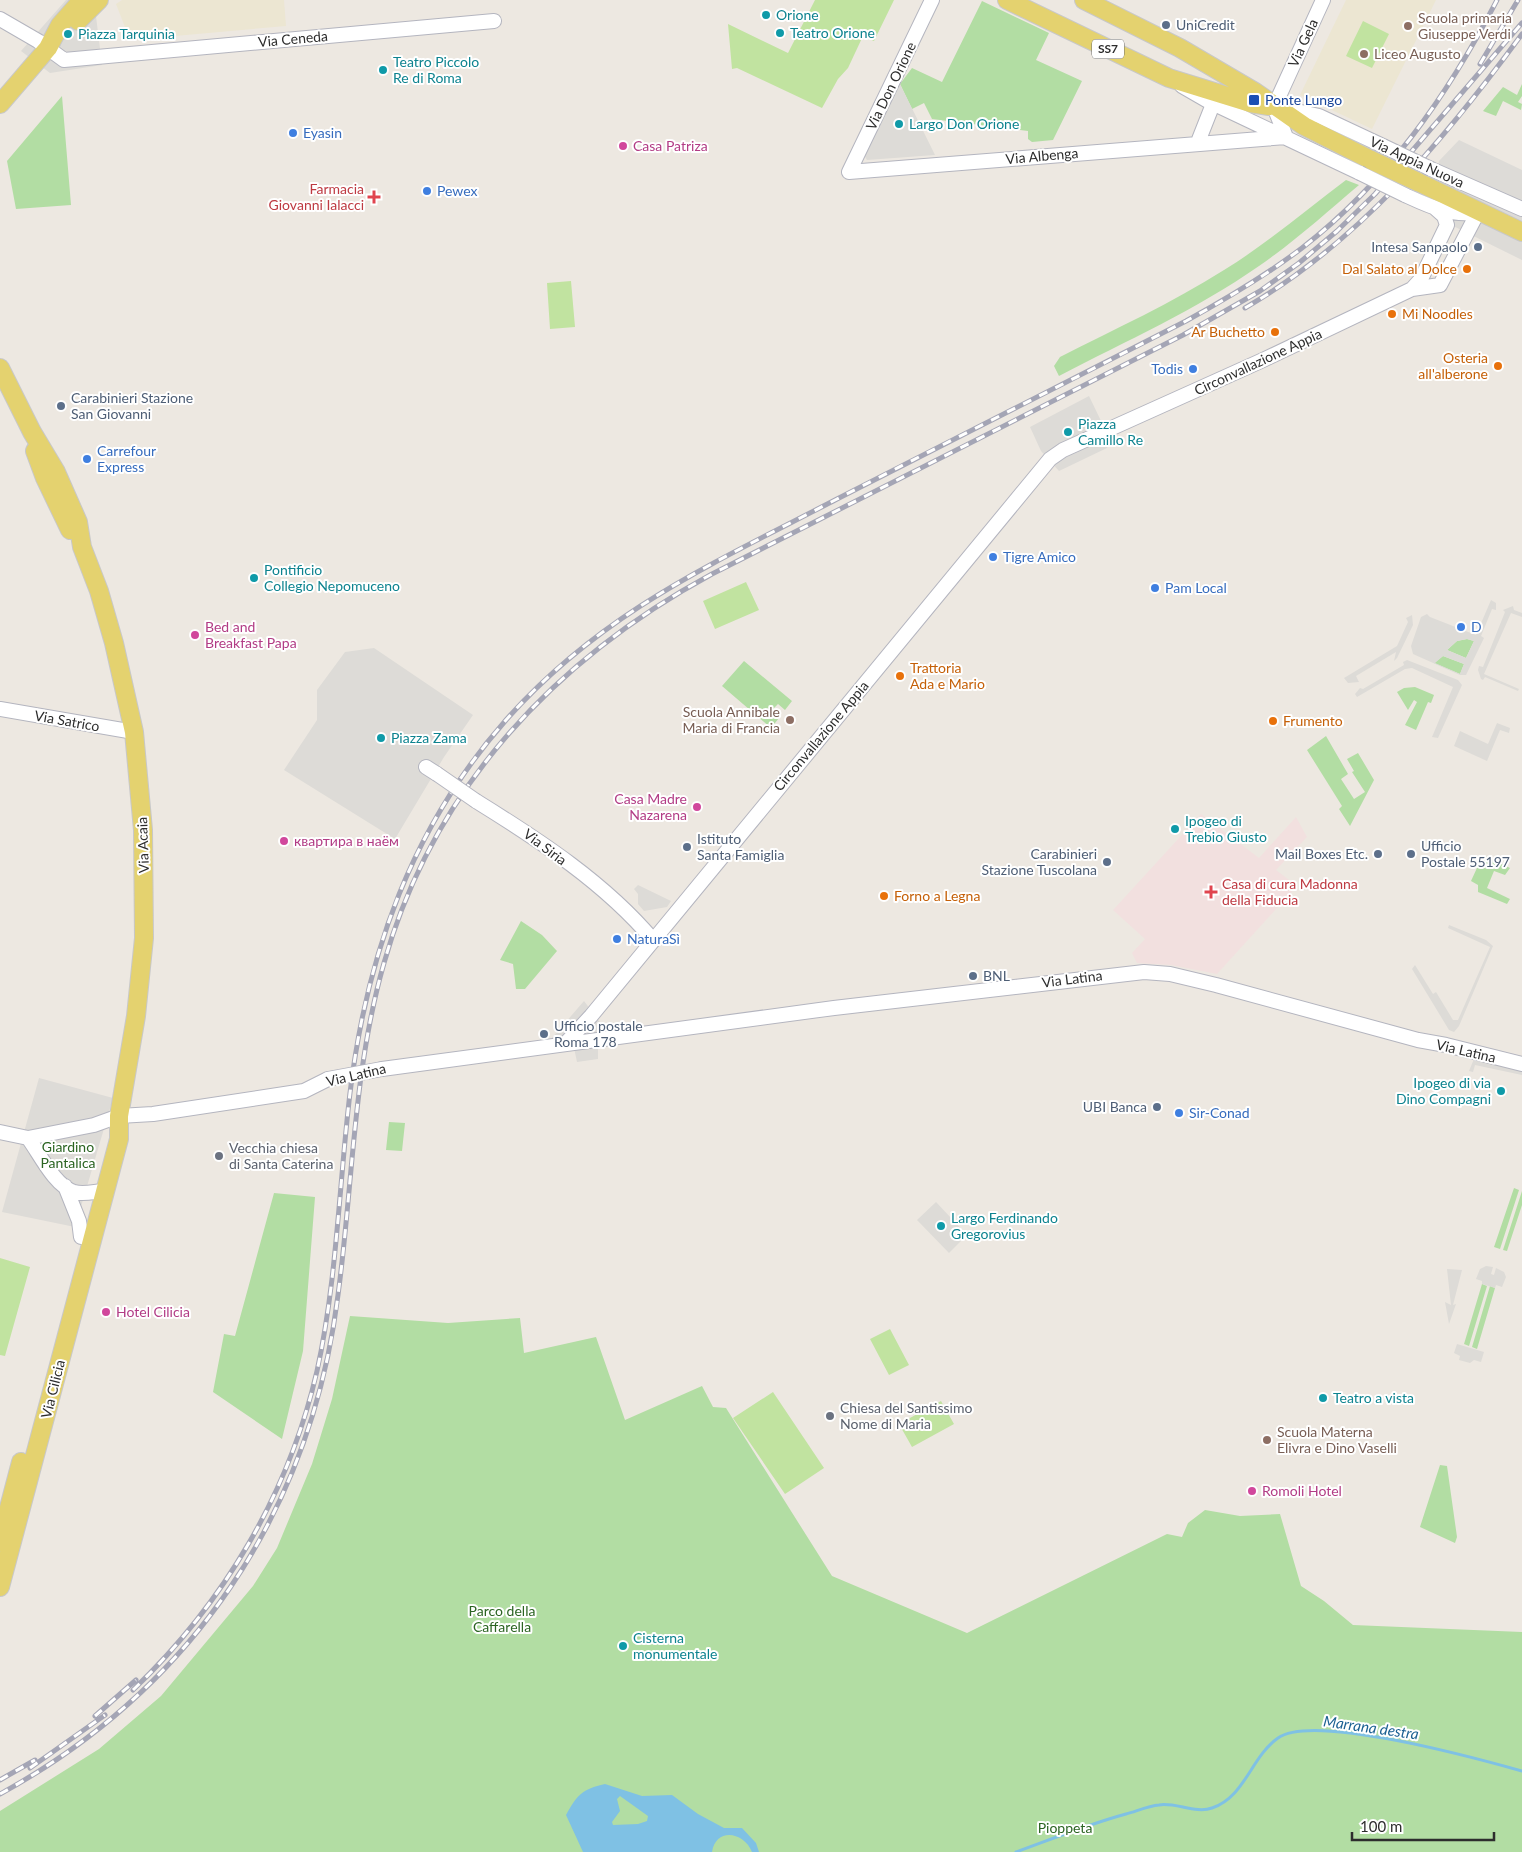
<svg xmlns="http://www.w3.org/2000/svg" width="1522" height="1852" viewBox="0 0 1522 1852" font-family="Lato,sans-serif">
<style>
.education{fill:#ece6d2}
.medical{fill:#f2e0df}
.green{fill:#b2dda3}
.pitch{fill:#c1e3a0}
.plaza{fill:#dddbd7;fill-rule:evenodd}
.water{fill:#7fc1e4;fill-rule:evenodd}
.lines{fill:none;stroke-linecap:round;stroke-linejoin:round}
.stream{stroke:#7fc1e4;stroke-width:3}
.minor-casing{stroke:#b4b5bf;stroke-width:16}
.major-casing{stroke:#c8c8c8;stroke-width:20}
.minor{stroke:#fff;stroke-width:14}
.major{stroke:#e4d26f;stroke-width:18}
.rail-casing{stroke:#a4a5b5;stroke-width:5}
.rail{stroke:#fff;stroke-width:3;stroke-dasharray:9;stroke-linecap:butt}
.minor-bridge-casing{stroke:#b4b5bf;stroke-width:16;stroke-linecap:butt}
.major-bridge-casing{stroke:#c8c8c8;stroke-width:20;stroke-linecap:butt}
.minor-bridge{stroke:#fff;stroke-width:14}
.major-bridge{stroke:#e4d26f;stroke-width:18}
.culture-dot{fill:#0f9aa8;stroke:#fff;stroke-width:2}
.service-dot{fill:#5c6f8a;stroke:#fff;stroke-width:2}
.education-dot{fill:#8d6e63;stroke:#fff;stroke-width:2}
.transit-dot{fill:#1a4fb4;stroke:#fff;stroke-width:2}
.shop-dot{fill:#3f7fe0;stroke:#fff;stroke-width:2}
.hotel-dot{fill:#d1479c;stroke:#fff;stroke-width:2}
.health-dot{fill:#e0444e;stroke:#fff;stroke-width:2}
.food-dot{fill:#e8710a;stroke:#fff;stroke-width:2}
.worship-dot{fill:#6b7280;stroke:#fff;stroke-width:2}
.labels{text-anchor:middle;stroke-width:4;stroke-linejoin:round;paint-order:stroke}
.shield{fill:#fff;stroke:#6c6c6c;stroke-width:1}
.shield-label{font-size:12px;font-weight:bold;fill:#2d2d2d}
.culture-label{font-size:14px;fill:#0d838f;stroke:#fff;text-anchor:start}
.education-label{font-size:14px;fill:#785e54;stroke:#fff;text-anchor:start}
.service-label{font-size:14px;fill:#4e5e75;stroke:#fff;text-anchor:start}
.street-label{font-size:14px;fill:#2d2d2d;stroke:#fff}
.transit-label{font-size:14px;fill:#164399;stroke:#fff;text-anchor:start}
.shop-label{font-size:14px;fill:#366cbe;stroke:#fff;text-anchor:start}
.hotel-label{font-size:14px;fill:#b23c85;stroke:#fff;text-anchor:start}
.health-label{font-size:14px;fill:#be3a42;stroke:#fff;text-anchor:end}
.food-label{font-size:14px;fill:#c56008;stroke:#fff;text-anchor:start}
.park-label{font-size:14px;fill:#2b6422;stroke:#fff}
.worship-label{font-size:14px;fill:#5b616d;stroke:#fff;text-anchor:start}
.water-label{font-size:15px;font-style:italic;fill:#1b6092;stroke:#fff}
</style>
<rect width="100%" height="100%" fill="#ede8e1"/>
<path class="education" d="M122,0H284L286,26L130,40L116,4Z
M1346,0H1436L1372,129L1300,95Z"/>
<path class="medical" d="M1201,814L1259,858L1296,817L1307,837L1276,870L1297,886L1217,974L1171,965L1137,963L1132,953L1145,939L1113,910Z"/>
<path class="green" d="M982,1L1049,33L1036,60L1082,81L1053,140L1032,142L1028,139V131L932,119L924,103L912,109L900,84L912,68L942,82Z
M1522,84V96L1518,102L1522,104L1521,110L1503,101L1496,116L1483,111L1503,87L1517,95Z
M62,96L71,205L16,209L7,161Z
M1346,180L1359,185C1326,213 1294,242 1259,266C1196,310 1126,341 1059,376L1054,366L1060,357C1115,329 1172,303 1224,270C1268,243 1306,210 1346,180Z
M1467,639L1474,641L1466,658L1447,650L1457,641Z
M1443,656L1464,664L1460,674L1434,663Z
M744,661L792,701L785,710L778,704L773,709V713L779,718L771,728L722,686Z
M1415,687L1434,695L1431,703L1428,702L1416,730L1405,725L1417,702L1414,700L1408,710L1397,692L1404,688Z
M1326,736L1348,774L1341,779L1354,799L1365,792L1352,772L1354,771L1347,759L1358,753L1374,780L1350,826L1339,809L1342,806L1307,750Z
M1485,856L1510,868L1505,875L1494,871L1487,888L1510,899L1507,904L1478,892V885L1471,881L1482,857Z
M521,921L542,935L557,951L525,989H516L513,964L500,960Z
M389,1122L405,1123L402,1151L386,1150Z
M1514,1188L1519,1190L1500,1249L1494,1247Z
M1522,1191V1205L1507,1251L1503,1250Z
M274,1193L315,1197L303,1351L282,1439L213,1392L224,1334L235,1336Z
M1482,1284L1487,1286L1469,1346L1464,1344Z
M1490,1286L1495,1288L1477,1349L1472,1347Z
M350,1316L448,1323L520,1318L524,1353L596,1337L625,1420L702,1386L713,1407L726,1408L832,1576L967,1633L1167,1534L1182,1537L1188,1523L1205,1510L1240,1516L1280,1514L1301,1586L1324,1601L1353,1625L1522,1632V1852H0V1811L99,1749L161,1696L253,1586L277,1548L312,1464L332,1399Z
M1440,1465L1447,1466L1457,1537L1455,1543L1420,1527Z"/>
<path class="pitch" d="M815,0H894L874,41L863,36L848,68L838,79L822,108L737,68L732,69L728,24L788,53Z
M1363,21L1389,34L1372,68L1346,56Z
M571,281L575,327L550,329L547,283Z
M746,582L759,610L715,629L703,601Z
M0,1258L30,1267L5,1356L0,1355Z
M890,1329L909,1365L889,1375L870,1339Z
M773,1392L824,1468L785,1494L733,1418Z
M941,1401L954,1424L912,1447L899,1424Z"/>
<path class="plaza" d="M66,0H94L102,65L50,73L21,51Z
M900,84L935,155L867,160L864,155Z
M1459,140L1522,170V260L1431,215L1439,161Z
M1089,396L1102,423L1109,445L1107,448L1059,471L1041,451L1030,427Z
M1491,600L1496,603V610L1492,609L1481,636L1484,638L1466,675H1460L1413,654L1411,646L1421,617L1427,614L1430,617L1476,635ZM1467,639L1474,641L1466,658L1447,650L1457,641ZM1443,656L1464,664L1460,674L1435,663Z
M1513,606L1514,610L1522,613V617L1511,613L1484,674L1519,689L1518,691L1485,677L1483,680L1481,679L1478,670L1479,666L1483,667L1505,612L1503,610Z
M1412,615L1413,625L1397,658L1394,661L1396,652L1356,676L1359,682L1348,683L1344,678L1397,646L1408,622L1406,618Z
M374,648L473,715L444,757L395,839L284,770L317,720V690L345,652Z
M1407,660L1458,680L1462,685L1438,738L1432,737L1453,687L1412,668L1405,669L1357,697L1355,694L1360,688L1363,689L1404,665L1403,662Z
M1497,723L1510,728L1509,733L1500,730L1487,761L1454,746L1460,731L1488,744Z
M638,885L671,901L667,907L644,911L638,904V894L634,889Z
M1449,925L1486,940L1493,946L1459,1026L1454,1032L1449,1030L1412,969L1415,965L1433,994L1436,992L1453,1020H1458L1490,947L1448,928Z
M584,1001L617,1045L598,1047V1059L577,1062L574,1048L554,1051L552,1038Z
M1474,1059L1522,1071V1075L1475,1065L1473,1072L1469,1071Z
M39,1078L113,1098L75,1227L2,1212Z
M936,1202L967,1235L949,1253L917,1220Z
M1486,1266L1493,1267L1491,1274L1494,1275L1496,1268L1504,1272L1506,1277L1502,1287L1496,1285L1495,1288L1482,1284V1281L1476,1279L1480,1269Z
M1447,1269L1462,1270L1453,1305L1456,1304L1449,1324L1445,1302L1451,1305Z
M1457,1344L1484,1352L1481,1362L1474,1360L1470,1363L1459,1360L1460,1356L1454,1353Z"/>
<path class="water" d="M605,1784L642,1796L672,1795L698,1814L724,1828H742L756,1843L759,1852H752C744,1832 716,1827 712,1852H583L566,1815C577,1795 582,1789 605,1784ZM620,1796L648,1816L647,1821L638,1824L613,1825L612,1822L620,1811L617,1799Z"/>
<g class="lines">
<path class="stream" d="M1016,1852C1052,1839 1089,1824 1126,1814C1137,1811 1148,1806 1159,1805C1175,1802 1196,1814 1212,1808C1245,1797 1251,1757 1278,1738C1313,1713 1479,1759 1522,1771"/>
<g class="minor-casing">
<path id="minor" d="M932,0L849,172L1286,137
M0,19L38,41L64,60L494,21
M1182,86L1208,101L1360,173
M1279,107L1319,116L1383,146
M1286,137L1274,107L1323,0
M1198,142L1213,104
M1431,169L1522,209
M1405,195C1429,206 1451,217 1478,212
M1412,289L1421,279L1447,225L1444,216L1435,208
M0,709L134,732
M426,767L437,774
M476,801C539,840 605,883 653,940
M565,1044L591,1016L1050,459L1063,450L1263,360L1412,289L1440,285L1478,212
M382,1069L834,1008L1144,972L1170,974L1216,985L1418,1040L1446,1045L1522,1064
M0,1132L28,1138L94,1125L119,1116L153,1114L304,1091L328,1079
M28,1138C40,1154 54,1185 74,1192C84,1195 96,1191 106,1191
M65,1186L79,1221L81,1237"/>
</g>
<g class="major-casing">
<path id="major" d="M1007,0L1169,78L1250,103L1269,106
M1084,0L1180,48L1255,92L1304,126L1371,160
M78,21L99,0
M0,104L48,48L60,25L82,0
M1418,182L1522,232
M0,368L32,432L56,472L78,522L82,547L99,591L114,643L134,732L143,830L144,938L136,1016L119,1116V1139L0,1587
M35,451L45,478L70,530
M0,1542L21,1462"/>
</g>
<use href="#minor" class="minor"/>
<use href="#major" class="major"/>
<g class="rail-casing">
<path id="rail" d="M1480,64L1518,0
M1245,308C1359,242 1445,139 1522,34
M133,1690C224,1603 289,1493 317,1371C337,1280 339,1185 350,1093C367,953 412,827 506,720C602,612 712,564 837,499C953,439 1070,381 1186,321C1226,299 1265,276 1302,248C1387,182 1448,95 1497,0
M95,1716L136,1680
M30,1768L105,1715
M0,1780L35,1760
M0,1794C192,1689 311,1512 338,1295C353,1184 353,1071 384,963C433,789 555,659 712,574L1183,335L1260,291L1299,263L1337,231L1375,194L1522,23"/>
</g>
<use href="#rail" class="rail"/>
<g class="minor-bridge-casing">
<path id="minor-bridge" d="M1383,146L1431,169
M1360,173L1405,195
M437,774L476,801
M328,1079L382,1069"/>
</g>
<g class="major-bridge-casing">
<path id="major-bridge" d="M1371,160L1418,182"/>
</g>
<use href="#minor-bridge" class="minor-bridge"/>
<use href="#major-bridge" class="major-bridge"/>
</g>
<g class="culture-dot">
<circle cx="766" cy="15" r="5"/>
<circle cx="780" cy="33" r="5"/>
<circle cx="68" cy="34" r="5"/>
<circle cx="383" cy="70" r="5"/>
<circle cx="899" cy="124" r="5"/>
<circle cx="1068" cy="432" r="5"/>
<circle cx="254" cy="578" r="5"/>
<circle cx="381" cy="738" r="5"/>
<circle cx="1175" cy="829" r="5"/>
<circle cx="1501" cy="1091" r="5"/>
<circle cx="941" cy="1226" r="5"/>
<circle cx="1323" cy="1398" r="5"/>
<circle cx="623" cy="1646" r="5"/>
</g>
<g class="service-dot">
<circle cx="1166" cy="25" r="5"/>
<circle cx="1478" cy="247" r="5"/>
<circle cx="61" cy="406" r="5"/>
<circle cx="687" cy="847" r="5"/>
<circle cx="1378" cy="854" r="5"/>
<circle cx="1411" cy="854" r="5"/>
<circle cx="1107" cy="862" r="5"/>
<circle cx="973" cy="976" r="5"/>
<circle cx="544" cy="1034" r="5"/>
<circle cx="1157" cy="1107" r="5"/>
</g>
<g class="education-dot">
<circle cx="1408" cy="26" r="5"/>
<circle cx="1364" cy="54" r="5"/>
<circle cx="790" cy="720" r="5"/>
<circle cx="1267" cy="1440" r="5"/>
</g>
<rect class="transit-dot" x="1248" y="94" width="12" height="12" rx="2.5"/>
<g class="shop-dot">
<circle cx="293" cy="133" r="5"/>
<circle cx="427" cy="191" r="5"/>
<circle cx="1193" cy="369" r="5"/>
<circle cx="87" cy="459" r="5"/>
<circle cx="993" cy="557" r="5"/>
<circle cx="1155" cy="588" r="5"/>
<circle cx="1461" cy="627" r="5"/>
<circle cx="617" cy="939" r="5"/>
<circle cx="1179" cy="1113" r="5"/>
</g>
<g class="hotel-dot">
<circle cx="623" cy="146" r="5"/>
<circle cx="195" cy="635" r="5"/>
<circle cx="697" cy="807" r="5"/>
<circle cx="284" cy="841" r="5"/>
<circle cx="106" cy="1312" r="5"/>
<circle cx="1252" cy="1491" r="5"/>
</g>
<g class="health-dot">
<path d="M371.5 189.5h5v5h5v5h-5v5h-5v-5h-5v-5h5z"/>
<path d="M1208.5 884.5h5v5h5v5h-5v5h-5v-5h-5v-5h5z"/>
</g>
<g class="food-dot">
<circle cx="1467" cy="269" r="5"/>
<circle cx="1392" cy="314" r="5"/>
<circle cx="1275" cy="332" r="5"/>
<circle cx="1498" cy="366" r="5"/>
<circle cx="900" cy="676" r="5"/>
<circle cx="1273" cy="721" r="5"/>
<circle cx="884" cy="896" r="5"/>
</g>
<g class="worship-dot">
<circle cx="219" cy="1156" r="5"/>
<circle cx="830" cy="1416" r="5"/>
</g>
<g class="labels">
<rect class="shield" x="1092" y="39.5" width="32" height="19" rx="4"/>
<g class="shield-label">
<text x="1108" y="53">SS7</text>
</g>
<g class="culture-label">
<text x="776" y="20">Orione</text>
<text x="790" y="38">Teatro Orione</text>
<text x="78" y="39">Piazza Tarquinia</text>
<text x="393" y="67">Teatro Piccolo<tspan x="393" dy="16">Re di Roma</tspan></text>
<text x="909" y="129">Largo Don Orione</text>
<text x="1078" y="429">Piazza<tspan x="1078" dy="16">Camillo Re</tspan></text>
<text x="264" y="575">Pontificio<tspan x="264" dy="16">Collegio Nepomuceno</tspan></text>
<text x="391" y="743">Piazza Zama</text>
<text x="1185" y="826">Ipogeo di<tspan x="1185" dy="16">Trebio Giusto</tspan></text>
<text x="1491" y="1088" text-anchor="end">Ipogeo di via<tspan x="1491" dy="16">Dino Compagni</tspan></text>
<text x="951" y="1223">Largo Ferdinando<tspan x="951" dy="16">Gregorovius</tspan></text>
<text x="1333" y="1403">Teatro a vista</text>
<text x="633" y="1643">Cisterna<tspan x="633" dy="16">monumentale</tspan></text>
</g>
<g class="education-label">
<text x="1418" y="23">Scuola primaria<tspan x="1418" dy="16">Giuseppe Verdi</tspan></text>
<text x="1374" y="59">Liceo Augusto</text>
<text x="780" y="717" text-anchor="end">Scuola Annibale<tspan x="780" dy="16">Maria di Francia</tspan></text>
<text x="1277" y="1437">Scuola Materna<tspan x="1277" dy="16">Elivra e Dino Vaselli</tspan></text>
</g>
<g class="service-label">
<text x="1176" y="30">UniCredit</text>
<text x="1468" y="252" text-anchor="end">Intesa Sanpaolo</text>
<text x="71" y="403">Carabinieri Stazione<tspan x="71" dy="16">San Giovanni</tspan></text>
<text x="697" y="844">Istituto<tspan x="697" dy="16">Santa Famiglia</tspan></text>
<text x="1421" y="851">Ufficio<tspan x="1421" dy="16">Postale 55197</tspan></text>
<text x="1097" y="859" text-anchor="end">Carabinieri<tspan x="1097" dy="16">Stazione Tuscolana</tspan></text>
<text x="1368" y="859" text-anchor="end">Mail Boxes Etc.</text>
<text x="983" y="981">BNL</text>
<text x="554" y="1031">Ufficio postale<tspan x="554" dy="16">Roma 178</tspan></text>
<text x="1147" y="1112" text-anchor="end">UBI Banca</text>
</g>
<g class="street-label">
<text transform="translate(293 39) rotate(-5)" y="5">Via Ceneda</text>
<text transform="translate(1303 43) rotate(-65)" y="5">Via Gela</text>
<text transform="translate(891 86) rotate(-64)" y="5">Via Don Orione</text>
<text transform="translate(1042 156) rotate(-5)" y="5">Via Albenga</text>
<text transform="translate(1417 162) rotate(25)" y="5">Via Appia Nuova</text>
<text transform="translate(1258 362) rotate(-25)" y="5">Circonvallazione Appia</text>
<text transform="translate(67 721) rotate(10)" y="5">Via Satrico</text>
<text transform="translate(821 736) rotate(-50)" y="5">Circonvallazione Appia</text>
<text transform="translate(143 845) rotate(-92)" y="5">Via Acaia</text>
<text transform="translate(545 847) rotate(37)" y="5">Via Siria</text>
<text transform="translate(1072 979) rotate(-7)" y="5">Via Latina</text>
<text transform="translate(1466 1051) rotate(13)" y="5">Via Latina</text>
<text transform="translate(356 1075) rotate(-13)" y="5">Via Latina</text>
<text transform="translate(53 1389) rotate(-76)" y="5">Via Cilicia</text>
</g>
<g class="transit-label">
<text x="1265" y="105">Ponte Lungo</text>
</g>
<g class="shop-label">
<text x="303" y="138">Eyasin</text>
<text x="437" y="196">Pewex</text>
<text x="1183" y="374" text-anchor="end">Todis</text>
<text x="97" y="456">Carrefour<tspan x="97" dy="16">Express</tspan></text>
<text x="1003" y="562">Tigre Amico</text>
<text x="1165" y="593">Pam Local</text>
<text x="1471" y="632">D</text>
<text x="627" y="944">NaturaSì</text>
<text x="1189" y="1118">Sir-Conad</text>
</g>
<g class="hotel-label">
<text x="633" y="151">Casa Patriza</text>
<text x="205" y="632">Bed and<tspan x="205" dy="16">Breakfast Papa</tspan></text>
<text x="687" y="804" text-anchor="end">Casa Madre<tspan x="687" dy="16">Nazarena</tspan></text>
<text x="294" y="846">квартира в наём</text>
<text x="116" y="1317">Hotel Cilicia</text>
<text x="1262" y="1496">Romoli Hotel</text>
</g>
<g class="health-label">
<text x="364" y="194">Farmacia<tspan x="364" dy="16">Giovanni Ialacci</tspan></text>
<text x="1222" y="889" text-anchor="start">Casa di cura Madonna<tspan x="1222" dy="16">della Fiducia</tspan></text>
</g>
<g class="food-label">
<text x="1457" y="274" text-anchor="end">Dal Salato al Dolce</text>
<text x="1402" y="319">Mi Noodles</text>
<text x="1265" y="337" text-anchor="end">Ar Buchetto</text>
<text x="1488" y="363" text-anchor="end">Osteria<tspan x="1488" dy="16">all'alberone</tspan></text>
<text x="910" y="673">Trattoria<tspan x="910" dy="16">Ada e Mario</tspan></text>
<text x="1283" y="726">Frumento</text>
<text x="894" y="901">Forno a Legna</text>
</g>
<g class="park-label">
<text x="68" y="1152">Giardino<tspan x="68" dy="16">Pantalica</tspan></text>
<text x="502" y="1616">Parco della<tspan x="502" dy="16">Caffarella</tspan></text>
<text x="1065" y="1833">Pioppeta</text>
</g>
<g class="worship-label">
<text x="229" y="1153">Vecchia chiesa<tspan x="229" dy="16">di Santa Caterina</tspan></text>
<text x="840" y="1413">Chiesa del Santissimo<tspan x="840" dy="16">Nome di Maria</tspan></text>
</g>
<g class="water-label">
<text transform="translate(1371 1728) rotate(8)" y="5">Marrana destra</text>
</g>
</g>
<path d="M1352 1832v8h142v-8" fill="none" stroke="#2d2d2d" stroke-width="2.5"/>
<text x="1360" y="1832" font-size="15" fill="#2d2d2d" stroke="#ffffff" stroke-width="4" paint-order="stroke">100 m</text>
</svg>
